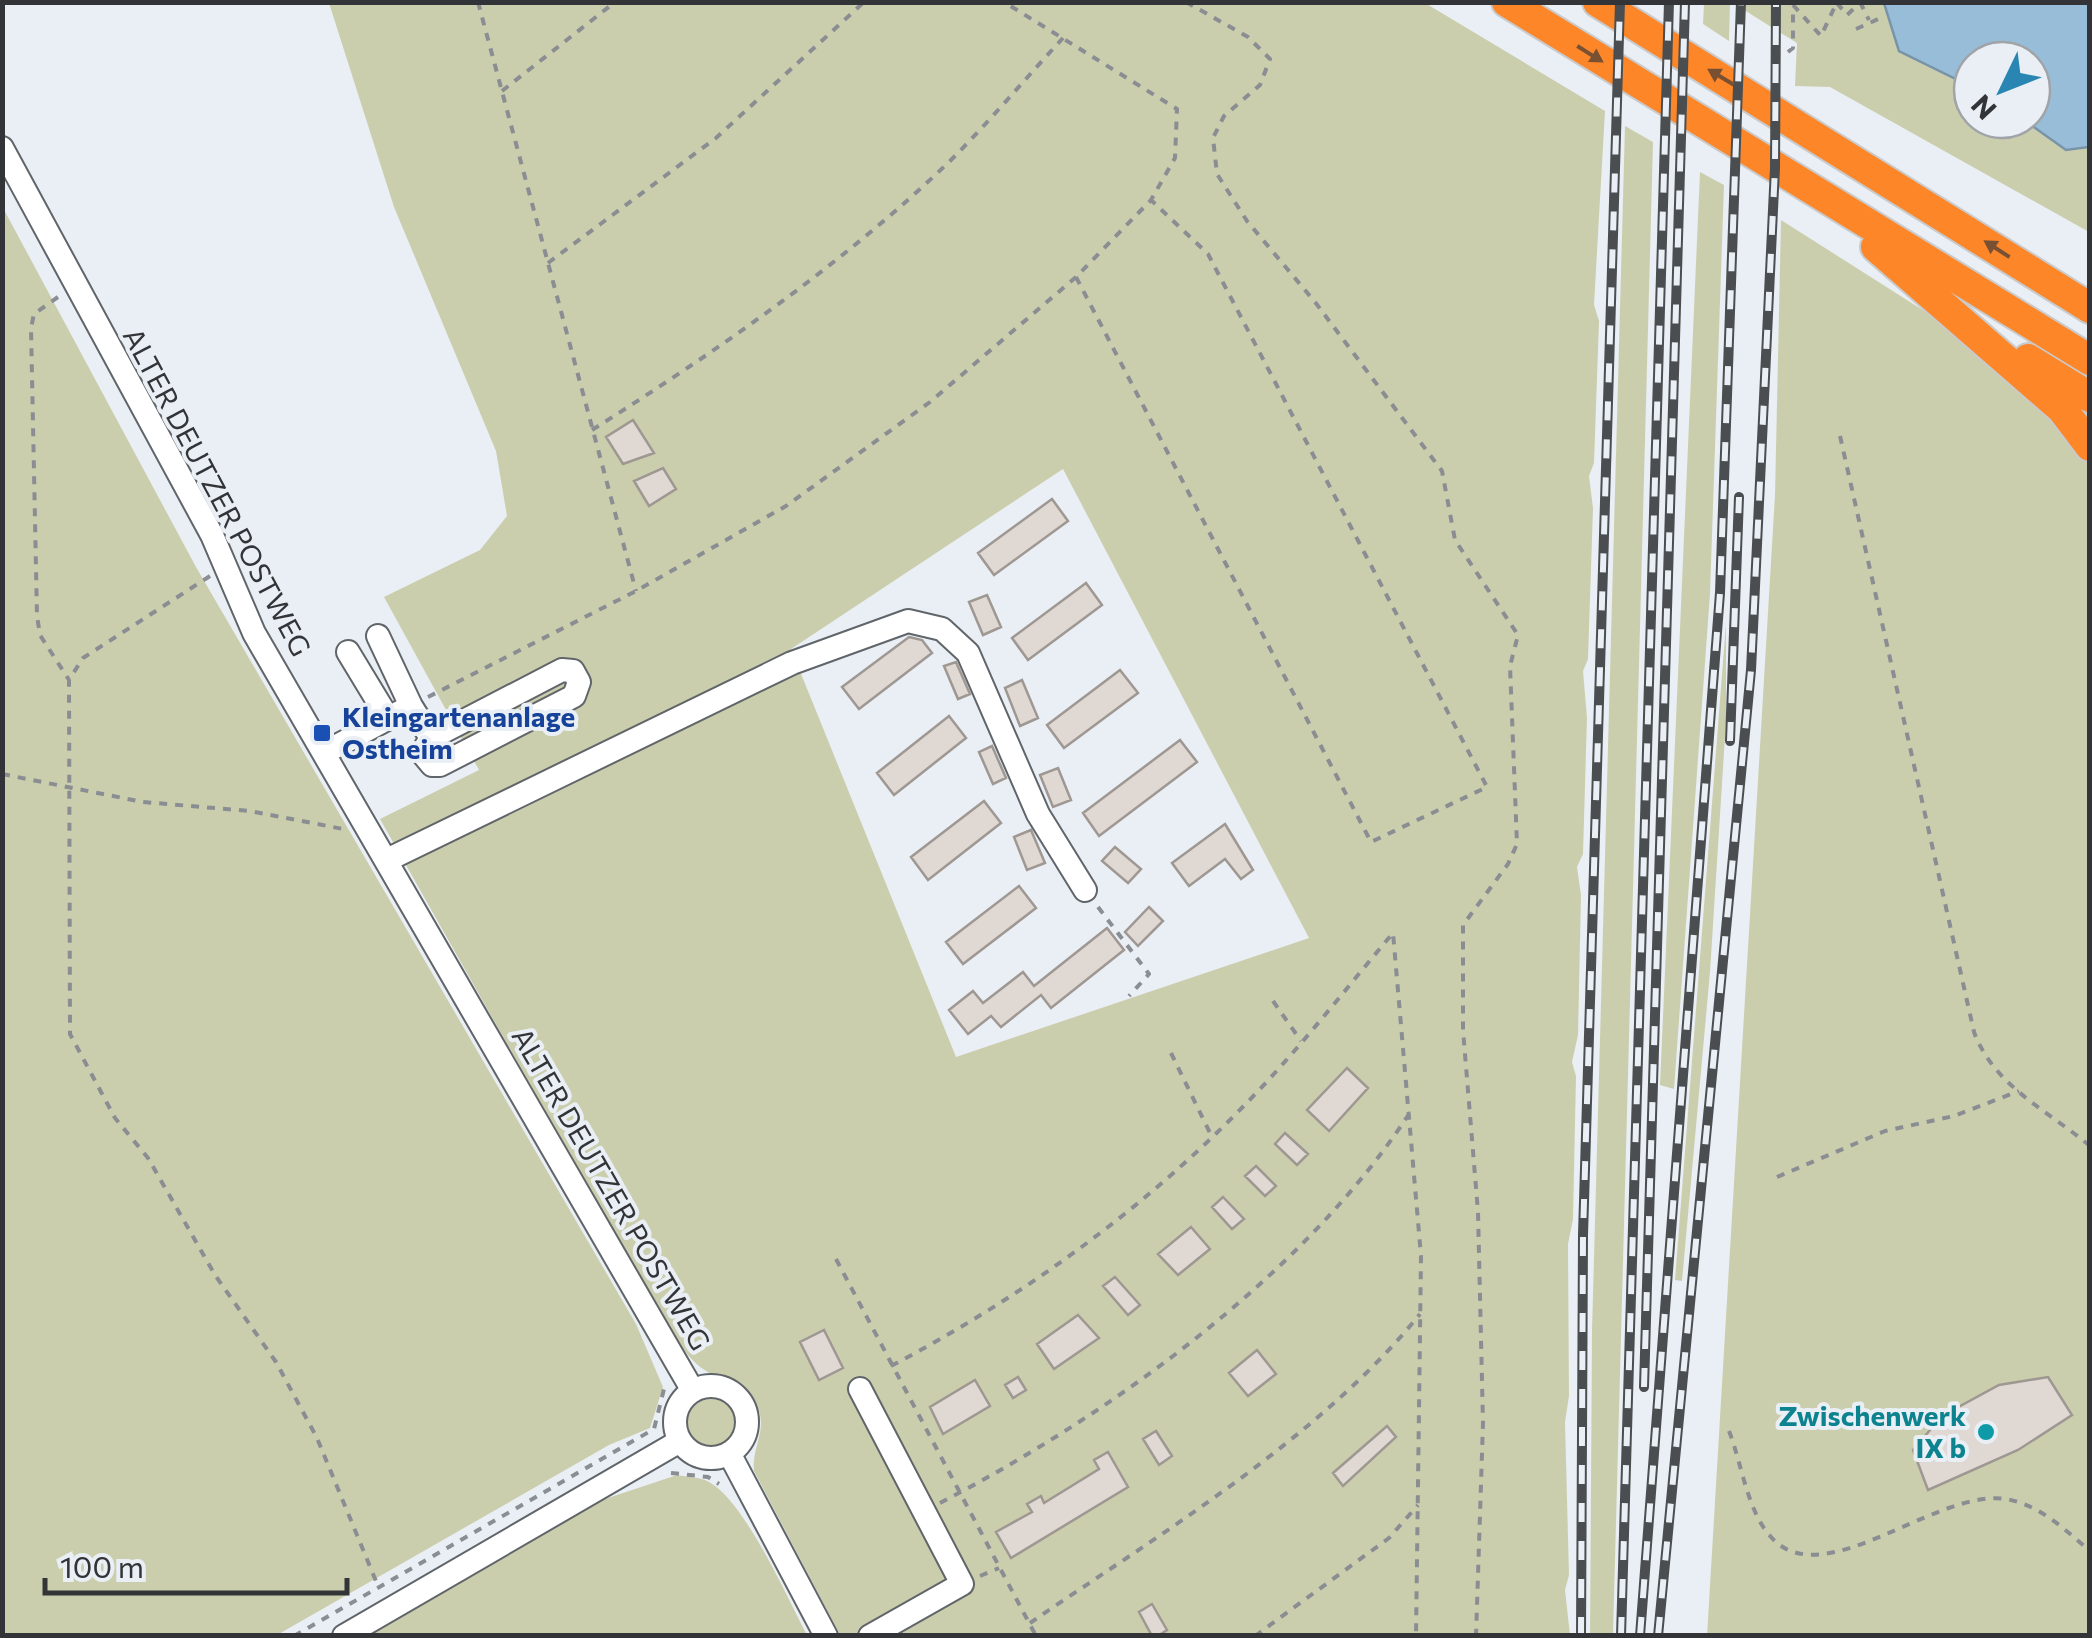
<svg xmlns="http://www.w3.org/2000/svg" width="2092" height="1638" viewBox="0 0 2092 1638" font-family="Commissioner,sans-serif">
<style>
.green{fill:#cbcead;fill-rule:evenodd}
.water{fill:#98bdd8;stroke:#7994a8;stroke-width:2.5}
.building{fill:#dfd8d3;stroke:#9e9792;stroke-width:2.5}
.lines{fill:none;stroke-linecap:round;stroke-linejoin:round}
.minor-casing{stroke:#60656a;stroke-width:26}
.highway-casing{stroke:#cacacb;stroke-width:34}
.path{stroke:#8a8d92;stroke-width:4;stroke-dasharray:8 8;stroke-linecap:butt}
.minor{stroke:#fff;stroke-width:22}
.highway{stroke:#fc8628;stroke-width:30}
.rail-casing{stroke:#4b4e51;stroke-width:10}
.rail{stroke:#e9eff5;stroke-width:6;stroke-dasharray:19;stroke-linecap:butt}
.oneway{fill:#795132}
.transit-dot{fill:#1a4fb4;stroke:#e9eff5;stroke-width:4}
.culture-dot{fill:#0f9aa8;stroke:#e9eff5;stroke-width:4}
.labels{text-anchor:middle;stroke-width:8;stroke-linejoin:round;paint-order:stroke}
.street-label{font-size:28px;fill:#323437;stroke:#e9eff5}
.transit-label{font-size:28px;font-weight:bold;fill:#164399;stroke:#e9eff5;text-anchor:start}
.culture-label{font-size:28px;font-weight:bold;fill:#0d838f;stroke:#e9eff5;text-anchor:end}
</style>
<rect width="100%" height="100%" fill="#e9eff5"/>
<path class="green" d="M329,3H1425L1605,111L1594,305L1599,321L1594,463L1589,476L1593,508L1588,659L1583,671L1587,718L1583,854L1577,867L1581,895L1578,1035L1572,1062L1576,1076L1573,1219L1568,1244L1569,1396L1565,1422L1569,1575L1565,1590L1570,1635H840L754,1471C752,1453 761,1439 761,1423C760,1389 728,1385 706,1371C688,1360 676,1338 664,1322L380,819L479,770L384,597L480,550L507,516L496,451L394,207ZM1063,469L1309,938L956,1057L791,649Z
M1704,3H1730L1729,41L1703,24Z
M1733,3H2089V232L1830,87L1795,86L1797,43ZM1972,60H2032V120H1972Z
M1625,126L1653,142L1613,1635L1590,1636L1592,1331Z
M1700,172L1724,185L1710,594L1674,1089L1660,1085Z
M2,206L196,567L636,1324L663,1387L650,1428L609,1445L277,1635H3Z
M1781,220L1962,335L2053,414L2089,465V1635L1707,1636L1775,495Z
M1726,623V721L1710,972L1682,1281L1675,1280Z
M686 1424a25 25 0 1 1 50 0a25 25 0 1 1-50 0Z
M677,1475C687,1477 700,1477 709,1482C744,1500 788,1599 807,1635L366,1636L599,1501Z"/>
<path class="water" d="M1884,3H2089V147L2066,150L2024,120H2032V60H1972V87L1899,51Z"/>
<path class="building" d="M633,420L654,453L623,464L606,437Z
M663,468L676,489L649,506L634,481Z
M1052,499L1068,521L994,575L978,553Z
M1086,583L1102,605L1028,660L1012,638Z
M987,595L1001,627L983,635L969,602Z
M909,637L922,640L932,653L859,709L842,687Z
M956,662L970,694L958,699L944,666Z
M1120,670L1138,693L1064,748L1047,725Z
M1022,680L1038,718L1020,726L1005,688Z
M949,716L966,738L894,795L877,773Z
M1180,740L1197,762L1099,836L1083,813Z
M992,746L1006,778L993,784L979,752Z
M1058,768L1071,800L1053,807L1040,775Z
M984,801L1001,823L928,880L911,857Z
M1225,824L1253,870L1241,879L1225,859L1189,886L1172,863Z
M1031,830L1045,863L1027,870L1014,837Z
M1115,847L1141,869L1128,883L1102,861Z
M1019,886L1036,908L963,964L946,942Z
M1149,907L1163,921L1138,946L1125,932Z
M1107,928L1124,950L1051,1008L1041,995L1001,1027L991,1016L968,1034L949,1010L973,991L983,1003L1023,972L1034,986Z
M1347,1068L1368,1088L1329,1131L1307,1110Z
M1285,1133L1308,1154L1297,1165L1275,1144Z
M1256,1166L1276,1186L1265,1196L1245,1176Z
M1223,1197L1244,1219L1232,1229L1212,1207Z
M1191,1227L1210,1249L1178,1275L1158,1254Z
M1115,1277L1140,1305L1128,1315L1103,1286Z
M1078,1315L1099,1338L1054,1369L1037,1344Z
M824,1330L843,1368L819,1380L800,1342Z
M1257,1350L1276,1374L1248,1396L1229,1373Z
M1018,1377L1026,1390L1013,1398L1005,1385Z
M2048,1377L2072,1415L2018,1450L1928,1490L1913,1450L1942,1416L1999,1385Z
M975,1380L990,1406L943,1434L930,1407Z
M1387,1426L1396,1437L1343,1486L1333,1473Z
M1156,1431L1172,1456L1159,1465L1143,1439Z
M1108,1452L1128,1487L1011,1558L996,1532L1032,1512L1027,1504L1041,1496L1044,1503L1099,1469L1094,1460Z
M1152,1604L1167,1630L1158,1636H1152L1139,1612Z"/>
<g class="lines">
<g class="minor-casing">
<path id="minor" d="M2,148L212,535L254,633L693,1391
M378,636L411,706L431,738L562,670L573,671L579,682L574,696L440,765H432L422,753L431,738
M348,652L388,718
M324,753L411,706
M387,860L792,663L908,621L942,629L968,653L1038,814L1085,890
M675 1422a36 36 0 1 1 72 0a36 36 0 1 1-72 0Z
M860,1389L962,1584L870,1636
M729,1453L826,1636
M344,1636L680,1441"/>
</g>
<g class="highway-casing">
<path id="highway" d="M1507,2L2090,360
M1598,2L2090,308
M1876,247L2062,409L2090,446
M2028,359L2090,397"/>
</g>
<path class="path" d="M478,2L636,591
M1186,2L1248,37L1270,59L1260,85L1224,116L1213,138L1217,174L1247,221L1315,302L1442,471L1455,540L1518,635L1510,666L1517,844L1508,864L1463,925V1030L1478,1212L1483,1423L1476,1636
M1860,2L1869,20
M1837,3L1847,15L1860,3
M1793,5L1821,36L1837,2
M1856,29L1885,16
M1788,52L1793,48V7
M502,91L615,2
M548,263L716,138L864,2
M1076,277L1371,842L1487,787L1208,254L1151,200
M58,297L34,314L31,328L37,616L40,635L69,680
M592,430C717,351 843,264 950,161C989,122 1025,79 1063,38
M1840,436L1974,1032C1994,1086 2047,1110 2090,1146
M210,576L83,658L69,680L70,1034L115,1118L148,1158L215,1275L276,1362L317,1438L378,1586
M428,697L636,591L786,506L930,402L1076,277L1151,200L1175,158L1177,109L1004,2
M2,774L143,802L250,811L343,829
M1098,907L1149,974L1129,996
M1273,1001L1301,1041
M1171,1053L1211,1135
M1777,1177L1885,1131L1954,1116L2019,1091
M836,1259L1036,1636
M891,1366C1028,1294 1154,1202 1260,1089C1307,1039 1349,985 1393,933L1421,1256L1416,1636
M1729,1431C1742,1464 1747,1511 1771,1537C1823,1596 1936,1488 2006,1499C2040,1505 2064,1529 2090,1551
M671,1473L708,1477L719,1484
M940,1503C1111,1414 1303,1276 1409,1114
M980,1576L999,1568
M1030,1623C1160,1534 1321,1437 1420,1314
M294,1636L654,1429L665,1385
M1255,1636L1389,1538L1418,1505"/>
<use href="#minor" class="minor"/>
<use href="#highway" class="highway"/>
<g class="rail-casing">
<path id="rail" d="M1730,741L1739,497
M1644,1387L1685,2
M1581,1636L1583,1235L1620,2
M1621,1636L1669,2
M1640,1636L1720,593L1741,2
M1658,1636L1751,670L1775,168L1776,2"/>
</g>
<use href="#rail" class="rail"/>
</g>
<defs><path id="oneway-solid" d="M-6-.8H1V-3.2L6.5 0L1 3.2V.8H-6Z" transform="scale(2.5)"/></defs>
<g class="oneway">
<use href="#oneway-solid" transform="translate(1590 54) rotate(32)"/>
<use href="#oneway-solid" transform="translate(1721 77) rotate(-149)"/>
<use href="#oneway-solid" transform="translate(1997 249) rotate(-147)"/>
</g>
<rect class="transit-dot" x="312" y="723" width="20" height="20" rx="5"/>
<circle class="culture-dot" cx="1986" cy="1432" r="10"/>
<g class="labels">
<g class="street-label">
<text transform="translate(217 492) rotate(62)" y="10">ALTER DEUTZER POSTWEG</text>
<text transform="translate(611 1189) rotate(60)" y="10">ALTER DEUTZER POSTWEG</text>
</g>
<g class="transit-label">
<text x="342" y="727">Kleingartenanlage<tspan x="342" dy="32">Ostheim</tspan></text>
</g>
<g class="culture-label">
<text x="1966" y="1426">Zwischenwerk<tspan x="1966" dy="32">IX b</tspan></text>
</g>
</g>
<rect width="2092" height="1638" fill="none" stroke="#323437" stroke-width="10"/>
<g transform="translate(2002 90) rotate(227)"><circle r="48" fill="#e9eff5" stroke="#a0a4a9" stroke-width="2.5"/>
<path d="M0-8L18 38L0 25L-18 38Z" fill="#2986b3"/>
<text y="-15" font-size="28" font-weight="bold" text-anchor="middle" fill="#323437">N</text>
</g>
<path d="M45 1578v15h302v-15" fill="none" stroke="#323437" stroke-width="5"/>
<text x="60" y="1578" font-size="30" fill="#323437" stroke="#e9eff5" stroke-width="8" paint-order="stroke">100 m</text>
</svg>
